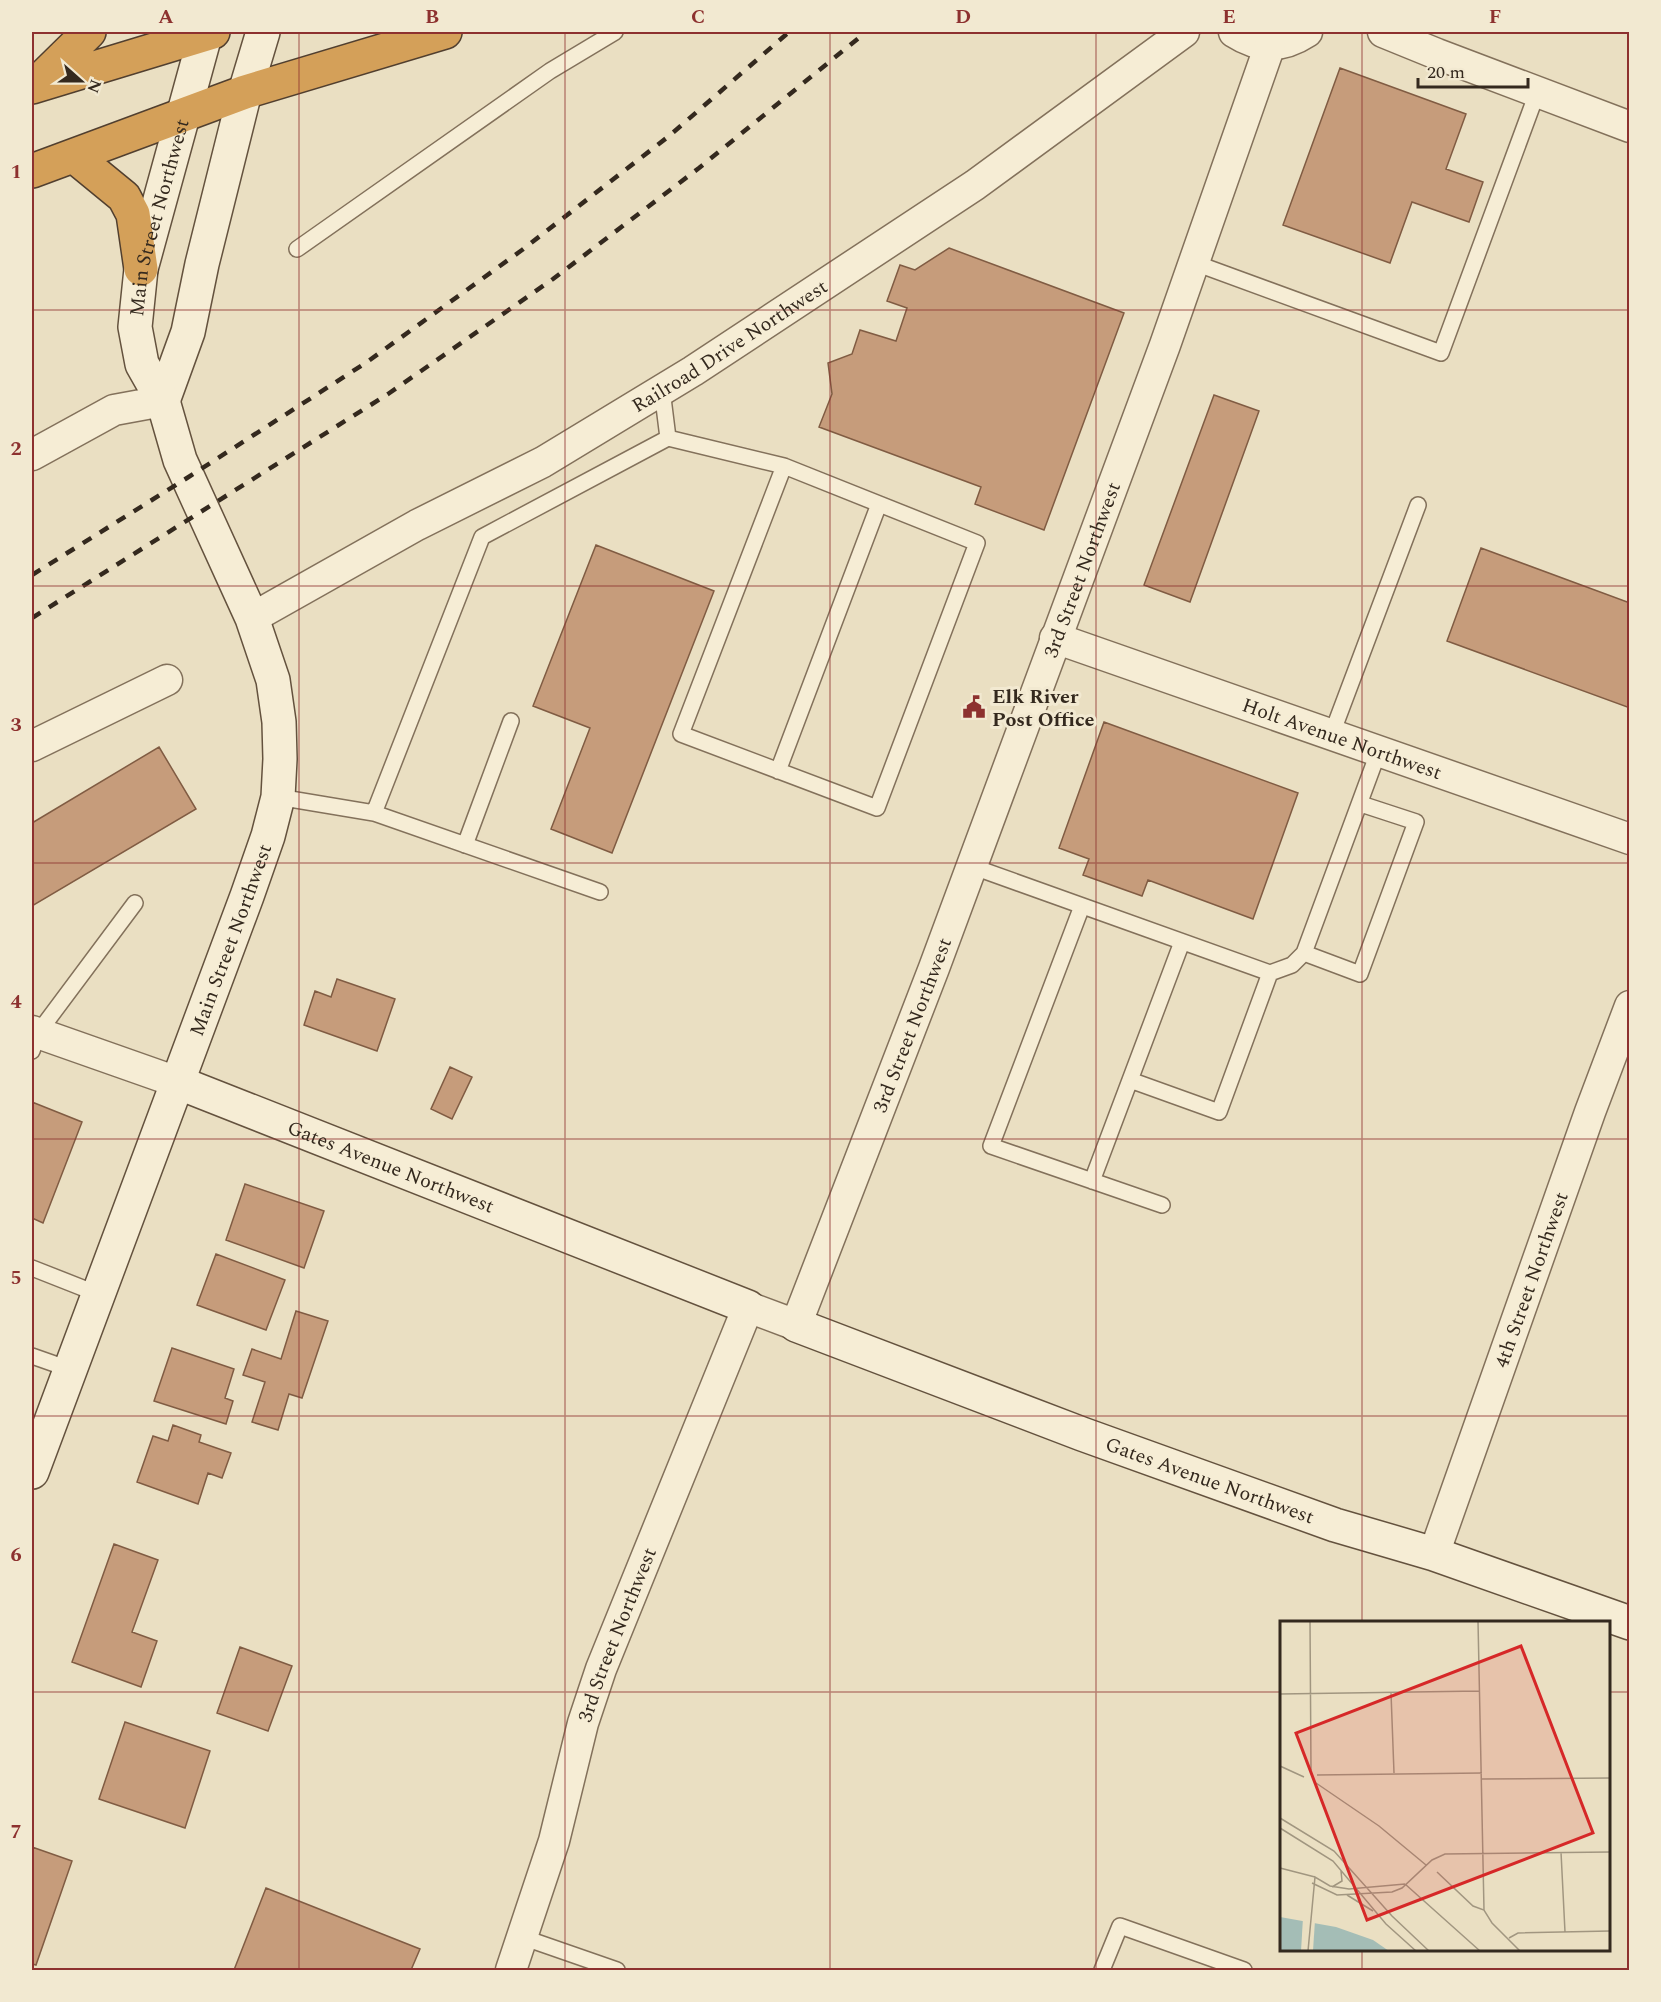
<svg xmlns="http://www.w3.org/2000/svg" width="1661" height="2002" viewBox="0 0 1661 2002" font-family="Spectral,serif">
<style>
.building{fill:#c69c7b;stroke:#805c43;stroke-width:1.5}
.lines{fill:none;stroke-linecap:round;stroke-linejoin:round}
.lane-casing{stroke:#83715b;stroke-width:18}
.street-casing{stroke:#83715b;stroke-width:33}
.secondary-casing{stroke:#64523e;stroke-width:36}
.highway-casing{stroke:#513f2f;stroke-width:36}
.lane{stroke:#f6edd5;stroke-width:15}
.street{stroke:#f6edd5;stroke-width:30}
.secondary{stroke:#f6edd5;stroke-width:33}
.highway{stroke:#d4a059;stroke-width:33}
.rail{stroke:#34291e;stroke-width:4.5;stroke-dasharray:10 10;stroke-linecap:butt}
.grid{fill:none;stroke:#8d312f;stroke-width:1.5;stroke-opacity:0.55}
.labels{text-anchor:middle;stroke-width:6;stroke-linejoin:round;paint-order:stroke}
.street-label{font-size:20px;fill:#34291e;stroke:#f2e9d1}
.poi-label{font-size:20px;font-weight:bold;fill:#34291e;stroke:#f2e9d1;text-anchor:start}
.inset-road{fill:none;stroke:#a19680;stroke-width:1.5}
.view{fill:#d62828;fill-opacity:0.15;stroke:#d62828;stroke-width:3}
.inset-edge{fill:none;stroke:#34291e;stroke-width:3}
.neatline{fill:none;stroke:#8d312f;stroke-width:2}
.grid-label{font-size:20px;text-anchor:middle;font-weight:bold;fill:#8d312f}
</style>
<rect width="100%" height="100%" fill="#eadfc2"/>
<path class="building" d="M1340,68L1466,114L1446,169L1483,182L1469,222L1412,202L1390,263L1283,225Z
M949,248L1124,313L1044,530L975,504L981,487L819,427L832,394L828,363L852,354L860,330L896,341L907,308L887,301L900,265L915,270Z
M1214,395L1259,411L1190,602L1144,585Z
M596,545L714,591L612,853L551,829L590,728L533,706Z
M1481,548L1630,603V708L1447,641Z
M1104,722L1298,793L1253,919L1148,880L1142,896L1083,875L1089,859L1059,848Z
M159,747L196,809L32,906V823Z
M337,979L395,999L377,1051L304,1025L315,991L331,997Z
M450,1067L472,1077L452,1119L431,1109Z
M32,1102L82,1122L43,1223L32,1218Z
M245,1184L324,1211L304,1268L226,1240Z
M216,1254L285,1280L266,1330L197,1305Z
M296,1311L328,1321L302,1398L289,1394L278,1430L252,1422L265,1382L243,1375L252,1349L281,1359Z
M172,1348L234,1369L225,1398L233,1401L226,1424L154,1401Z
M173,1425L201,1435L199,1442L231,1453L222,1478L208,1473L198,1504L137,1482L153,1436L168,1441Z
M114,1544L158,1560L132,1632L157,1641L141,1687L72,1662Z
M240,1647L292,1666L268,1731L217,1713Z
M125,1722L210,1751L185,1828L99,1799Z
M32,1847L72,1861L36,1965L32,1964Z
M266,1888L420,1949L411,1970H234Z"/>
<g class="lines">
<g class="lane-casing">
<path id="lane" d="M297,249L550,71L615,32
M1195,263L1441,353L1537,93
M668,438L784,466L977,543L877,808L681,734L784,466
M1331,736L1418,505
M778,771L879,504
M278,797L374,813L600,892
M374,813L482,537L668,438L662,390
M465,845L511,721
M971,866L1270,973L1292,965L1304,953L1378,753
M1082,906L991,1146L1162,1205
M1304,953L1360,974L1416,822L1361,804
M32,1051L38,1033L135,903
M1130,1080L1219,1112L1270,973
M1092,1181L1182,942
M32,1268L98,1294
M32,1356L69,1369
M522,1937L617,1970
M1102,1970L1120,1926L1244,1970"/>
</g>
<g class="street-casing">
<g id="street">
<path d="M1234,32C1259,48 1281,49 1307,32"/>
<path d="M1383,32L1437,54L1630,127"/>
<path d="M32,455L114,410L163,401"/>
<path id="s1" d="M252,618L417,525L543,462L693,371L975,185L1184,32"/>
<path id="s2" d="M1055,638L1630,839"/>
<path d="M32,746L167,680"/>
<path d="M32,1031L177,1082"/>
<path id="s3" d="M1434,1554L1590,1112L1630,1006"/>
<path id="s4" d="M511,1970L554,1841L583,1723L601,1669L748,1307L796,1325L934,968L1165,345L1270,45"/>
</g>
</g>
<g class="secondary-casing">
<g id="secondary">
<path d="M163,401L188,332L202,264L245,92L263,32"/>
<path id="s5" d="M177,1082L748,1307"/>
<path id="s6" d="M796,1325L1082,1434L1335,1525L1434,1554L1630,1623"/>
<path id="s7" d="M32,1472L247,896L268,836L278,797L280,759L279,722L273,680L252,618L180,460L163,401L142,364L135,327L141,269L206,32"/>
</g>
</g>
<g class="highway-casing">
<path id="highway" d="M37,83L89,32
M32,87L213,32
M74,156L124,197L133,214L141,269
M32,171L245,92L445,32"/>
</g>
<use href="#lane" class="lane"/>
<use href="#street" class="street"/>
<use href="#secondary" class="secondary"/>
<use href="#highway" class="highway"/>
<path class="rail" d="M32,575L187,478L367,362L522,250L669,136L789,32
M32,618L388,394L553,279L699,168L866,32"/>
</g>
<path class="grid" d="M299,32V1970M565,32V1970M830,32V1970M1096,32V1970M1362,32V1622M32,310H1630M32,586H1630M32,863H1630M32,1139H1630M32,1416H1630M32,1692H1282M1608,1692H1630M1362,1950V1970"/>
<defs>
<g id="civic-bare" transform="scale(1.8)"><path d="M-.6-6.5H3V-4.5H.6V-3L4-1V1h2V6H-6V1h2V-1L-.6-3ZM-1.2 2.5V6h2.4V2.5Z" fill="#8d312f" stroke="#f2e9d1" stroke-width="2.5" paint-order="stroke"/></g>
</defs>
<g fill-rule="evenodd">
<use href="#civic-bare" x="974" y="707"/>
</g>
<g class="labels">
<g class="street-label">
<text dy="7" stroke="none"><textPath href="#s7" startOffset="1329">Main Street Northwest</textPath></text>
<text dy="7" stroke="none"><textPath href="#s1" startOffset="550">Railroad Drive Northwest</textPath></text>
<text dy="7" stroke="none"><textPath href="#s4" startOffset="1564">3rd Street Northwest</textPath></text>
<text dy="7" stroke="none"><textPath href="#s2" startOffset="304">Holt Avenue Northwest</textPath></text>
<text dy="7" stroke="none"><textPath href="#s7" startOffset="568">Main Street Northwest</textPath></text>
<text dy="7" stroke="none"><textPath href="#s4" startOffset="1078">3rd Street Northwest</textPath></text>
<text dy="7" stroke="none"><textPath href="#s5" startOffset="230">Gates Avenue Northwest</textPath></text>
<text dy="7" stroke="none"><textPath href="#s3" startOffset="291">4th Street Northwest</textPath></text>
<text dy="7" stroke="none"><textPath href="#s6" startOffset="442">Gates Avenue Northwest</textPath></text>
<text dy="7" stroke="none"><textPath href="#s4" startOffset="352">3rd Street Northwest</textPath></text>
</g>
<g class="poi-label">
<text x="992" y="703">Elk River<tspan x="992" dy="23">Post Office</tspan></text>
</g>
</g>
<g transform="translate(1280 1621)">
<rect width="330" height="330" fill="#eadfc2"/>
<path d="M0,296L56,306L93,319L109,330H0Z" fill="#a4bdb6"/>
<path d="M23,297L35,299L33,330H21Z" fill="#eadfc2"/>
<path class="inset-road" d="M30,0L31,149M198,0L204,289M111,72L114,152M0,73L200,70M0,145L24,156M37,154L202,152M202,158L330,157M36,162L99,205L146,244M0,197L54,230L112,295L149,330M0,207L53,240L106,303L136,330M281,231L285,311M0,247L35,256M157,251L193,285L204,289L212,302L240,330M32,262L57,274L112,271L122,267L152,239L165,233L330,231M125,263L200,330M52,266L62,260L61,250M67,274L93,290M229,317L238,312L330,310M28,330L35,256L50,265L69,268L125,263"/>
<path class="view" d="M241,25L313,212L87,299L16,112Z"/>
<rect width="330" height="330" class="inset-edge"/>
</g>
<rect width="1661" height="2002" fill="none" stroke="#f2e9d1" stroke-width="66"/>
<g transform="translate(81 81) rotate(111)" stroke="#f2e9d1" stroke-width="4.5" paint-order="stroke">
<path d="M0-4.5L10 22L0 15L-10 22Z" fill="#34291e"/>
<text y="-9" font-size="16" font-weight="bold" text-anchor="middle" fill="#34291e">N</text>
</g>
<path d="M1418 78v9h110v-9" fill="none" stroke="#34291e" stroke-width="3"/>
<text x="1427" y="78" font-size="18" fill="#34291e" stroke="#f2e9d1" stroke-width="4.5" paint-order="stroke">20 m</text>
<rect x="33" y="33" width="1595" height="1936" class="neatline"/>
<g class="grid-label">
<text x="166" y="23">A</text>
<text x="432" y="23">B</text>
<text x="698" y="23">C</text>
<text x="963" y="23">D</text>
<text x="1229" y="23">E</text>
<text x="1495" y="23">F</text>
<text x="16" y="178">1</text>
<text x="16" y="455">2</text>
<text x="16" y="731">3</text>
<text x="16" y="1008">4</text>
<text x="16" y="1284">5</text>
<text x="16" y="1561">6</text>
<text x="16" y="1838">7</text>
</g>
</svg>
